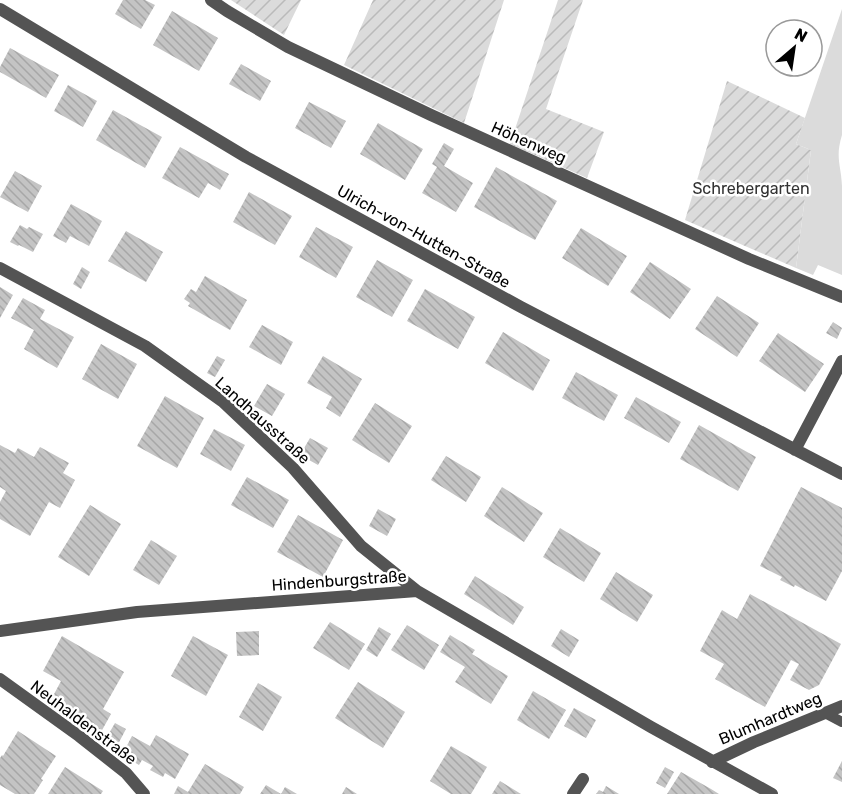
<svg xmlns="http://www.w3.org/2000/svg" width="842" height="794" viewBox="0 0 842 794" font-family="Rubik,sans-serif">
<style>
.grass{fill:#dbdbdb}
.garden{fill:url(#garden-furrows)}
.building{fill:url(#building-back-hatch)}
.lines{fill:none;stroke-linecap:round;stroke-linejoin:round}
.service{stroke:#545454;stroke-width:10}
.minor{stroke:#545454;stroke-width:12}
.labels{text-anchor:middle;stroke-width:5;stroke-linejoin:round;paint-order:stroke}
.street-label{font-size:16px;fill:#000;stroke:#fff}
.park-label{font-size:16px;fill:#323232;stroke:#fff}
</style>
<defs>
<pattern id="garden-furrows" width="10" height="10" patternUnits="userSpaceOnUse" patternTransform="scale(1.5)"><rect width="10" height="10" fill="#dbdbdb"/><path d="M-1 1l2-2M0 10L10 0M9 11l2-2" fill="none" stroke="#bababa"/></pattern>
<pattern id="building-back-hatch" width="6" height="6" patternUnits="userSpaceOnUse" patternTransform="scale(1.5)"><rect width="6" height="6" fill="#c4c4c4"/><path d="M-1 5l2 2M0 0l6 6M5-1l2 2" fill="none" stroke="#a7a7a7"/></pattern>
</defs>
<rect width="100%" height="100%" fill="#fff"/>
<path class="grass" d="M842,9V135C835,158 841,164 842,186C842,215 842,245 842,275L818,265L813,275L796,268L811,150L796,144Z"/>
<path class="garden" d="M231,0H301L284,35Z
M373,0H504L464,123L344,65Z
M558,0H583L546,109L604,132L587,178L510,144Z
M727,81L805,118L796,144L811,150L796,268L685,220Z"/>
<path class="building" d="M123,0H145L155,5L141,29L115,14Z
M172,11L218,38L199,71L153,45Z
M10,48L59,75L46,98L0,72V67Z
M241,64L271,81L260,101L229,84Z
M68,85L97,101L83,127L54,111Z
M309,102L346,121L331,148L295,128Z
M113,110L162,137L145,168L96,140Z
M378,123L423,149L405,180L360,154Z
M444,143L454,149L444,166L473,183L456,212L422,193L437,167L432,164Z
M180,147L229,174L220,190L208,183L199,198L162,178Z
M496,167L557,201L535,240L474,207Z
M15,171L42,186L28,212L0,197Z
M249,192L292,216L275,245L233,222Z
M71,204L102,221L89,246L70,236L66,243L53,236Z
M20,225L27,229L29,227L43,234L33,252L19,245L18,246L10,242Z
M316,227L353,247L336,278L299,257Z
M581,228L627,256L608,286L562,258Z
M126,231L163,252L146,282L108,261Z
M377,260L413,280L392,317L356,297Z
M650,262L691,289L670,319L630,292Z
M82,267L90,272L81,289L73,284Z
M205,276L247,300L230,330L188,306L190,303L184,299L191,289L196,292Z
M0,287L13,295L0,318Z
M425,289L475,317L458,349L407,321Z
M717,296L759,323L737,357L695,329Z
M23,298L45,310L40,319L74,337L57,368L24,349L34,330L11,318Z
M833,322L842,328L837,339L826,333Z
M262,325L293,342L281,365L249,347Z
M503,332L550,360L533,391L485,363Z
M778,333L824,364L805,392L759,361Z
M101,344L137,364L118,399L82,379Z
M217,356L225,360L215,377L207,373Z
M323,356L362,379L340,417L326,408L332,397L307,383Z
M576,372L618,395L604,421L562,398Z
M267,384L285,394L272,416L254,406Z
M165,396L204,418L177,468L137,446Z
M636,397L681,422L669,443L624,418Z
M375,403L412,426L389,463L352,440Z
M699,425L756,457L738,491L680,459Z
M214,429L245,445L231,471L200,454Z
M310,438L328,448L318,465L300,455Z
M0,445L15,453L18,448L34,457L40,447L69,463L63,473L75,480L60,508L49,502L30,536L0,519V502L6,491L0,487Z
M446,456L481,477L466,502L431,480Z
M247,477L289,500L273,528L231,505Z
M502,487L543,513L524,542L484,516Z
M801,487L842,508V571L826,601L795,585L794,587L780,580L782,577L760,566Z
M90,505L121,524L89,576L58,557Z
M378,509L396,519L387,536L369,526Z
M298,515L343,540L323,577L277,552Z
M560,528L601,553L584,582L543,557Z
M151,540L177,556L159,585L133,570Z
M616,572L653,595L637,622L600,599Z
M475,576L524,607L513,625L464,594Z
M750,594L841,644L819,685L809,690L790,680L799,664L791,660L765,707L715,679L724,664L700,651L722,610L737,619Z
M330,622L365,644L349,670L313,648Z
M407,625L439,645L424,670L391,650Z
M379,627L391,634L377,657L366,650Z
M561,629L579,640L569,657L551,646Z
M259,631V655L237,656L236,632Z
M450,635L475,650L472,654L508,676L491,704L455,682L465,667L440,652Z
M62,636L124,672L103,709L111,714L101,732L52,698L61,681L43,671Z
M193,636L228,655L206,696L171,676Z
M358,682L405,712L383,748L335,718Z
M258,683L282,697L263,731L239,717Z
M533,691L566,710L549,739L517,720Z
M574,708L596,720L586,738L564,726Z
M115,723L126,729L116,748L104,742Z
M18,731L56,756L41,779L43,780L34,794H15L0,785V758L2,755L3,756Z
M156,735L189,754L175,779L165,773L163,777L150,770L153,766L142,760L139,765L122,755L132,736L150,746Z
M451,746L487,767L471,794H451L430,781Z
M842,761V782L833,778Z
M205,764L244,787L240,794H174L178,786L188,792Z
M65,767L103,791L101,794H48Z
M665,767L674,772L665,788L656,783Z
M681,772L711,789L719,794H667Z
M500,781L521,794H492Z
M266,785L281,794L285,787L297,794H260Z
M606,786L619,794H596L599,790L603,792Z
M346,787L357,794H342Z"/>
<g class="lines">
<path class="service" d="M825,713L842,722"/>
<path class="minor" d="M211,0L227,11L288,47L431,115L749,259L842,297
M0,9L246,157L521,307L842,474
M0,268L145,346L222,401L293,468L361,546L417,591L651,727L772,794
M795,450L842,361
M0,631L137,612L417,591
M0,679L79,736L126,773L144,794
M712,762L754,742L842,706
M573,794L583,779"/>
</g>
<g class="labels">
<g class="street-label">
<text transform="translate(529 142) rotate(24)" y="6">Höhenweg</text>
<text transform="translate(424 236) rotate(29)" y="6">Ulrich-von-Hutten-Straße</text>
<text transform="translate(263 420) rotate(42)" y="6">Landhausstraße</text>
<text transform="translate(339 580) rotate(-4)" y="6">Hindenburgstraße</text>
<text transform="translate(770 718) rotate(-23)" y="6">Blumhardtweg</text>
<text transform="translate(84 722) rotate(37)" y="6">Neuhaldenstraße</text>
</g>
<g class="park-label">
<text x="751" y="194">Schrebergarten</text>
</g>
</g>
<g transform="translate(794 48) rotate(29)"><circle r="28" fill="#ffffff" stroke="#999999" stroke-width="1.5"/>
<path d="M0-4.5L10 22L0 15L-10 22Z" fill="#000000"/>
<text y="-9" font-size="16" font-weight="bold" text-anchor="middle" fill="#000000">N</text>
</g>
</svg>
